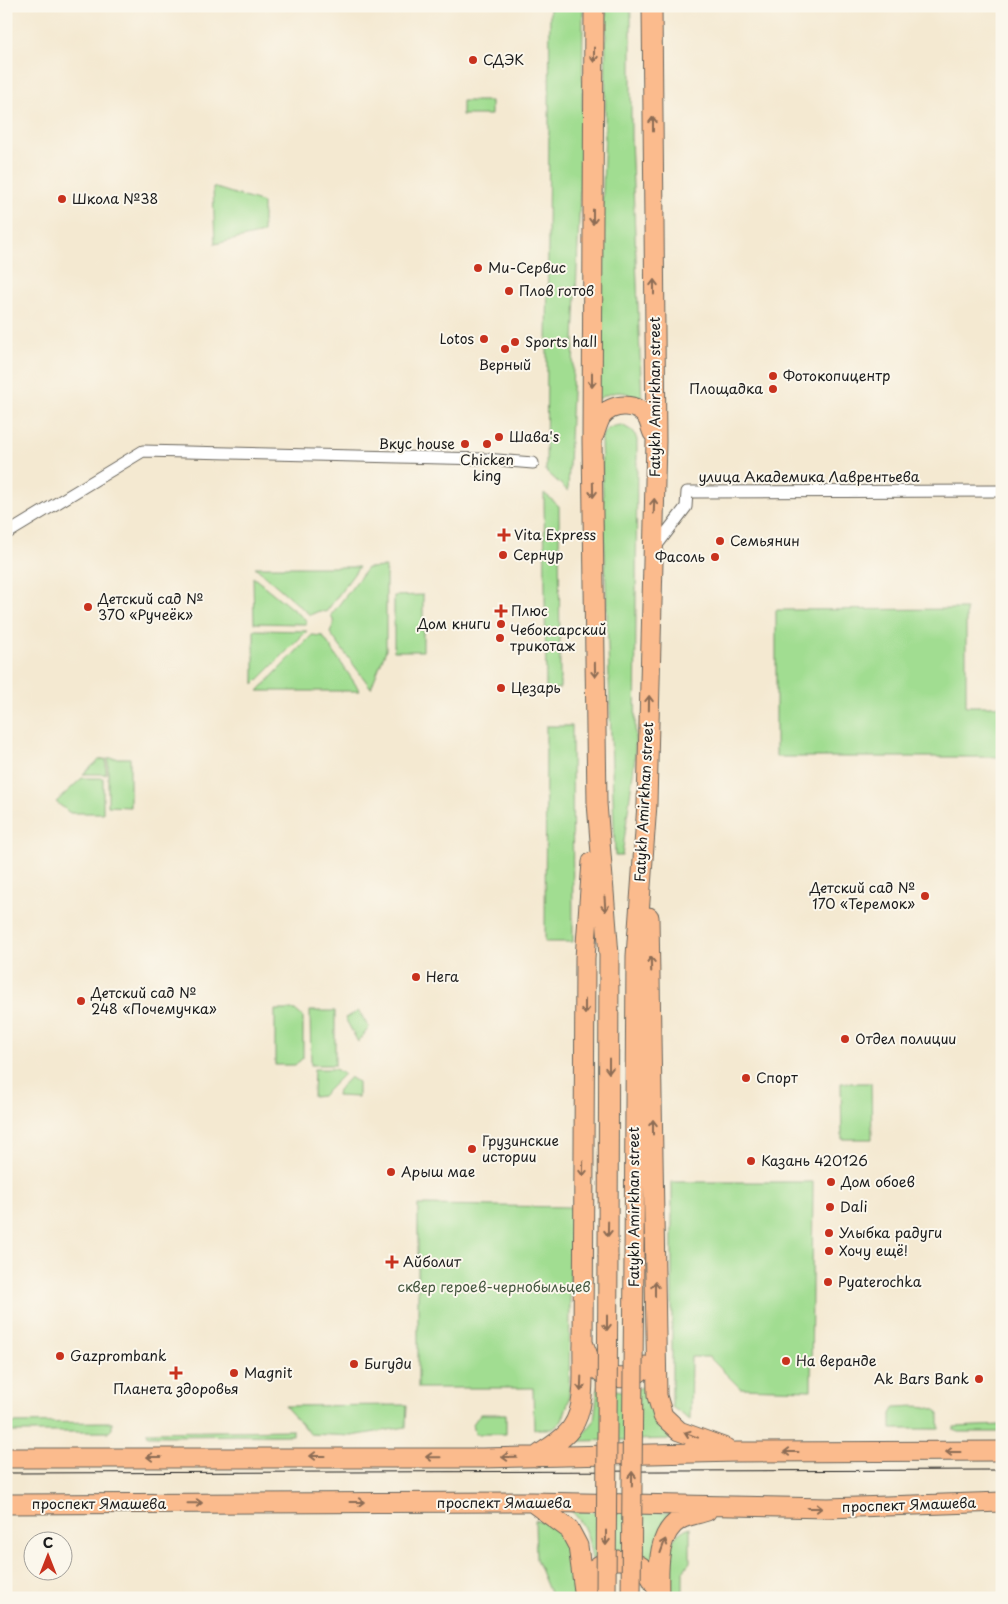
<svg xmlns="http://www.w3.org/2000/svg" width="1008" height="1604" viewBox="0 0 1008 1604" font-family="'Playpen Sans',sans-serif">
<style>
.green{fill:#a1dd91;stroke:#5e7c56}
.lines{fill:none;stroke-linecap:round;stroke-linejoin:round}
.minor-casing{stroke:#68645b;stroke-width:13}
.primary-casing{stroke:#68645b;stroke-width:21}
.minor{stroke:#fff;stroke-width:11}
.primary{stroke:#fbbb8d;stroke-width:19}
.tram{stroke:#1c1c1c;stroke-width:1}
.primary-bridge-casing{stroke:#68645b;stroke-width:21;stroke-linecap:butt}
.primary-bridge{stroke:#fbbb8d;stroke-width:19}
.oneway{stroke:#8c6c54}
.poi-dot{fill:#c8321e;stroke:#fbf7ec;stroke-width:2}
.labels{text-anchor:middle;stroke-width:4;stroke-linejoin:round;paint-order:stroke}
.poi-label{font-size:14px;fill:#1c1c1c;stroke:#fbf7ec;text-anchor:start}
.street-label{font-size:14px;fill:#1c1c1c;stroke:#fbf7ec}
.park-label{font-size:14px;fill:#44563f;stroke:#fbf7ec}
</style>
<rect width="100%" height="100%" fill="#fbf7ec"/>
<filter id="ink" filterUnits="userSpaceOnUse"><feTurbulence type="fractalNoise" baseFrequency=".02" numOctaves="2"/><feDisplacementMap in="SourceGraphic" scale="10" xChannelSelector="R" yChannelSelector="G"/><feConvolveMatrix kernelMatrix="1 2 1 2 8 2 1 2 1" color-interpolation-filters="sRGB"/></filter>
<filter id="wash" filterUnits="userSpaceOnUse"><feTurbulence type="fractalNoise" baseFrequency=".0096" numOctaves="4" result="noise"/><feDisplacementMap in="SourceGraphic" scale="20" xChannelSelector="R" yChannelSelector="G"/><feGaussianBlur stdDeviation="1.12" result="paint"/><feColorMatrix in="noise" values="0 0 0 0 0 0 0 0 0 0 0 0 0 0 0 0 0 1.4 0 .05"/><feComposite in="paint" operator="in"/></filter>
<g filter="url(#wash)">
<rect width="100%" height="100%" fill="#f4e9d1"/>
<path class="green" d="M550,6H583L582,144L568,491L546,471Z
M606,6H631V138L642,403C627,388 612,390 595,401L605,132Z
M462,101H491V115H462Z
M213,187L263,203V233L215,244Z
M622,425L634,432L637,440L635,758L622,856H615L601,440C603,429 611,426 622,425Z
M544,493L559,506L560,688L546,690Z
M255,567H359L326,612L319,611L310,615Z
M386,567V650L371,688L330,633L334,623L331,615L367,568Z
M253,577L306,620V624L254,623Z
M423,595V651H394V596Z
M966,609V706H1002V757H776V610Z
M254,630L307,631L254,684Z
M312,635L323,636L360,691H258Z
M546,726H572L573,942H545Z
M108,758H130V807L108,806Z
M106,759V774H83L99,760Z
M82,778H103V813H70L56,802Z
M275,1010H295L303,1017V1058L295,1065H275Z
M310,1011H335V1065H311Z
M359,1011L369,1028L358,1042L345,1018Z
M314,1069H335L344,1074L322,1096L313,1097Z
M350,1077L358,1082V1097L337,1096L338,1090Z
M841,1083H871L872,1139H842Z
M672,1182H813L811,1390L740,1388L709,1357H691L690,1420L672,1407Z
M418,1205L571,1207L569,1400L562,1421L553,1429H534L533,1388H418Z
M651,1384L678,1439L578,1441L594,1421L598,1387L627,1392Z
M407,1405L406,1427L352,1436L310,1434L285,1406Z
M895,1407C909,1407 928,1403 939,1413V1429H891V1414Z
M480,1414H506V1434H475L473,1424Z
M112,1422V1429L109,1432H6V1423Z
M1002,1425V1432H959L954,1430V1427Z
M293,1430V1435L148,1436L147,1432Z
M571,1511L675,1513L651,1567C629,1554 615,1542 592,1560C589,1540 586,1524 571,1511Z
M535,1520C580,1526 576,1563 575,1598H552L536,1559Z
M690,1527V1562L683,1571V1598H666C666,1573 661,1537 690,1527Z"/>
</g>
<g filter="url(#ink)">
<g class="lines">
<g class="minor-casing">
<path id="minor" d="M6,534L143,451L485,459L533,463
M654,549L686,507L687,492L1002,491"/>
</g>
<g class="primary-casing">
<path id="primary" d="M594,6L592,441L597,803L609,955L608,1256
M594,435C596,430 598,422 601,417C612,402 638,402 648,419C650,423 651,429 653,433
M649,917L657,1396L663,1416L679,1431L726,1448
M634,1257L636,956L647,804L656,441L652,6
M584,1345C587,1353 590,1364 598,1370C611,1381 635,1381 645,1366
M536,1457C547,1448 565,1439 572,1427C587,1406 582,1369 583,1344L585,958L592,862
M6,1458H482L737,1452L1002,1451
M532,1502L569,1529L578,1546L585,1598
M6,1504L532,1502L828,1508L1002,1502
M585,1592C587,1586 588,1578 591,1573C603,1555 635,1557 647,1572C652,1577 655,1586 659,1593
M659,1598C659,1573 655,1533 681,1519C689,1515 699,1514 707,1511"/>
</g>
<use href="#minor" class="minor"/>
<use href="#primary" class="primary"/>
<path class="tram" d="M6,1473L1002,1470"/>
<g class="primary-bridge-casing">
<path id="primary-bridge" d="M606,1598L608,1256
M631,1598L634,1257"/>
</g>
<use href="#primary-bridge" class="primary-bridge"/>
</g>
<defs><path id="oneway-shaft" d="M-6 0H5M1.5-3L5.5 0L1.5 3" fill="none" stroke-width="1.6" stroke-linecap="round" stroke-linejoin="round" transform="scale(1.25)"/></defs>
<g class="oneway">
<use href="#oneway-shaft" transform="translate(594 55) rotate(90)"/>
<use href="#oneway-shaft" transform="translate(653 124) rotate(-90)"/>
<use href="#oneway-shaft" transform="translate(593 217) rotate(90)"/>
<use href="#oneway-shaft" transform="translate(654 287) rotate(-90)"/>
<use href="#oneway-shaft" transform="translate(592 380) rotate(90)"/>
<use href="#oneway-shaft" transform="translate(593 490) rotate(89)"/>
<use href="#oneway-shaft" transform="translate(654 506) rotate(-88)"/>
<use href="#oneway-shaft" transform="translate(595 670) rotate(89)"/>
<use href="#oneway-shaft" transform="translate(649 703) rotate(-89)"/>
<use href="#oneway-shaft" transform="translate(605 904) rotate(86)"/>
<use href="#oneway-shaft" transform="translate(651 964) rotate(-92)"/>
<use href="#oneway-shaft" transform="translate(585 1007) rotate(90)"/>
<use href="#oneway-shaft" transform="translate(609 1066) rotate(90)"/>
<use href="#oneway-shaft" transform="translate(653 1127) rotate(-90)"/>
<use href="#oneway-shaft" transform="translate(583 1169) rotate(91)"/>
<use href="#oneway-shaft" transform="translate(608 1229) rotate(91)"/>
<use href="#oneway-shaft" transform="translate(655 1289) rotate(-90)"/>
<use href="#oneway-shaft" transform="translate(607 1323) rotate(90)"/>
<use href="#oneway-shaft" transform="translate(581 1384) rotate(92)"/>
<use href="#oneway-shaft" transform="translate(691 1435) rotate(-160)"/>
<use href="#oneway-shaft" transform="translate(791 1452) rotate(180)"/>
<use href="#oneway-shaft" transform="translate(953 1452) rotate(180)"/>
<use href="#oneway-shaft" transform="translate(317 1456) rotate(180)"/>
<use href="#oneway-shaft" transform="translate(154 1457) rotate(180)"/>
<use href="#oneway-shaft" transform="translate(433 1457) rotate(-179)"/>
<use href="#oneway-shaft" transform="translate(509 1457) rotate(179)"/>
<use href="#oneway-shaft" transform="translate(632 1479) rotate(-89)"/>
<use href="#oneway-shaft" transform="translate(357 1502)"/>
<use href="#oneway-shaft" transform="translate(195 1503) rotate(-1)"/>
<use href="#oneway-shaft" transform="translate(815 1508)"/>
<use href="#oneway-shaft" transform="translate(606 1538) rotate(90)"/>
<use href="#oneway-shaft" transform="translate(663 1546) rotate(-70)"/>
</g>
</g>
<g class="poi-dot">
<circle cx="473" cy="60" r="5"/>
<circle cx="62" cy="199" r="5"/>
<circle cx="478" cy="268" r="5"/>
<circle cx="509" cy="291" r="5"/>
<circle cx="484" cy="339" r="5"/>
<circle cx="515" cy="342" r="5"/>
<circle cx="505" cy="349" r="5"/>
<circle cx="773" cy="376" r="5"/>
<circle cx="773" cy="389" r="5"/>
<circle cx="499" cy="437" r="5"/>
<circle cx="465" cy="444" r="5"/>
<circle cx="487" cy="444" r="5"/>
<path d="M501.5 527.5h5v5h5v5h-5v5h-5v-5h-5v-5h5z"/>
<circle cx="720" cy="541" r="5"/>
<circle cx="503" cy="555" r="5"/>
<circle cx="715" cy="557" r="5"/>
<circle cx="88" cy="607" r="5"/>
<path d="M498.5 603.5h5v5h5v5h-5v5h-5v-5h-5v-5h5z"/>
<circle cx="501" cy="624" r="5"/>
<circle cx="500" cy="638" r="5"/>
<circle cx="501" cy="688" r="5"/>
<circle cx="925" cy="896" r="5"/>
<circle cx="416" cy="977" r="5"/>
<circle cx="81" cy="1001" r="5"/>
<circle cx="845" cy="1039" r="5"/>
<circle cx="746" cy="1078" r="5"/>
<circle cx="472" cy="1149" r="5"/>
<circle cx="751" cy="1161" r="5"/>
<circle cx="391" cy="1172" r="5"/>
<circle cx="831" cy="1182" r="5"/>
<circle cx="830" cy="1207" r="5"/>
<circle cx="829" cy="1233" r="5"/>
<circle cx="829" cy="1251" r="5"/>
<path d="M389.5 1254.5h5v5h5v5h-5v5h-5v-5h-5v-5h5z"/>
<circle cx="828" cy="1282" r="5"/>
<circle cx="60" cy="1356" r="5"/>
<circle cx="786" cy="1361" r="5"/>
<circle cx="354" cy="1364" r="5"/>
<path d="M173.5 1365.5h5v5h5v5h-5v5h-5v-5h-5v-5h5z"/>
<circle cx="234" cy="1373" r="5"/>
<circle cx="979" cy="1379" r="5"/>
</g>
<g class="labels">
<g class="poi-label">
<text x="483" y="65">СДЭК</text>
<text x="72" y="204">Школа №38</text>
<text x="488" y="273">Ми-Сервис</text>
<text x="519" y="296">Плов готов</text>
<text x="474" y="344" text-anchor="end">Lotos</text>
<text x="525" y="347">Sports hall</text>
<text x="505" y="370" text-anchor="middle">Верный</text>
<text x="783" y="381">Фотокопицентр</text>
<text x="763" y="394" text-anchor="end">Площадка</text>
<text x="509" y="442">Шава's</text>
<text x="455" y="449" text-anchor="end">Вкус house</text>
<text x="487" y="465" text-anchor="middle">Chicken<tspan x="487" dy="16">king</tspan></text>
<text x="514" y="540">Vita Express</text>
<text x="730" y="546">Семьянин</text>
<text x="513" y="560">Сернур</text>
<text x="705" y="562" text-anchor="end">Фасоль</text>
<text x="98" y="604">Детский сад №<tspan x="98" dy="16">370 «Ручеёк»</tspan></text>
<text x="511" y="616">Плюс</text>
<text x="491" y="629" text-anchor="end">Дом книги</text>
<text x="510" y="635">Чебоксарский<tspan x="510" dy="16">трикотаж</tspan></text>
<text x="511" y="693">Цезарь</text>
<text x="915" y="893" text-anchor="end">Детский сад №<tspan x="915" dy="16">170 «Теремок»</tspan></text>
<text x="426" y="982">Нега</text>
<text x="91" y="998">Детский сад №<tspan x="91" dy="16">248 «Почемучка»</tspan></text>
<text x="855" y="1044">Отдел полиции</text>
<text x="756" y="1083">Спорт</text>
<text x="482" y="1146">Грузинские<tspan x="482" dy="16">истории</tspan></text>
<text x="761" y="1166">Казань 420126</text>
<text x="401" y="1177">Арыш мае</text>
<text x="841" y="1187">Дом обоев</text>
<text x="840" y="1212">Dali</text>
<text x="839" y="1238">Улыбка радуги</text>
<text x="839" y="1256">Хочу ещё!</text>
<text x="403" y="1267">Айболит</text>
<text x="838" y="1287">Pyaterochka</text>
<text x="70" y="1361">Gazprombank</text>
<text x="796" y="1366">На веранде</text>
<text x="364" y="1369">Бигуди</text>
<text x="244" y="1378">Magnit</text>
<text x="969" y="1384" text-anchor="end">Ak Bars Bank</text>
<text x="176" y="1394" text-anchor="middle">Планета здоровья</text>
</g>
<g class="street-label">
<text transform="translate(655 397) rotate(-90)" y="5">Fatykh Amirkhan street</text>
<text x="809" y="482">улица Академика Лаврентьева</text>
<text transform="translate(644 802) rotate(-87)" y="5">Fatykh Amirkhan street</text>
<text transform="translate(634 1207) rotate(-90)" y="5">Fatykh Amirkhan street</text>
<text x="504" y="1508">проспект Ямашева</text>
<text x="99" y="1509">проспект Ямашева</text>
<text transform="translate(909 1505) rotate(-2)" y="5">проспект Ямашева</text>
</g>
<g class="park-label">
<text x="494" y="1292">сквер героев-чернобыльцев</text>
</g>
</g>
<rect width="1008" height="1604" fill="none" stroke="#fbf7ec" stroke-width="25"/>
<g transform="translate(48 1556)"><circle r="24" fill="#fbf7ec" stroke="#a29f99"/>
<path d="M0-4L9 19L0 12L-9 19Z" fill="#c8321e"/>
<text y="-8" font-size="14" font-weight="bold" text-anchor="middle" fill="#1c1c1c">С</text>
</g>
</svg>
